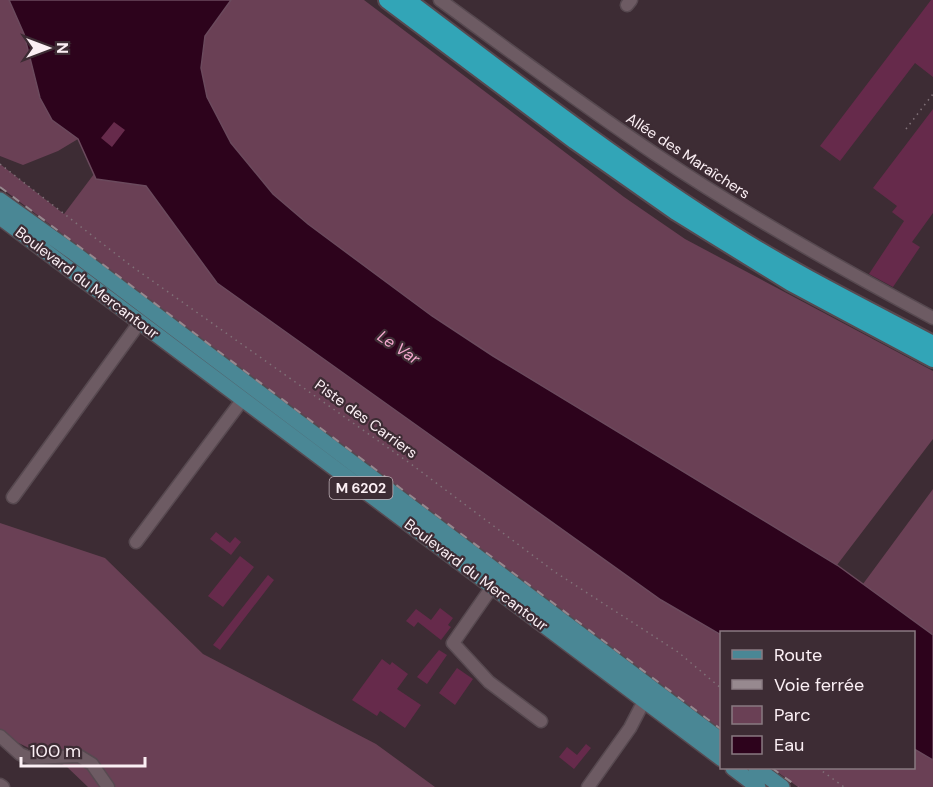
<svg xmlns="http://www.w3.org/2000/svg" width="933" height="787" viewBox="0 0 933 787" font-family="'DM Sans',sans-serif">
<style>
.green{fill:#6a4055}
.water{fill:#2d031c;stroke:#6b4a5d;stroke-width:1.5}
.building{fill:#662a4b}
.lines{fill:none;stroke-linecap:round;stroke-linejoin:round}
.minor-casing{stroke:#574950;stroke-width:15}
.major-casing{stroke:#574950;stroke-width:18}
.highway-casing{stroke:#574950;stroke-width:20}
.path{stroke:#807178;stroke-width:1.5;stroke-dasharray:1.5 4.5;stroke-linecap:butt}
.minor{stroke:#6d5b63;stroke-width:12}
.major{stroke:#4a8795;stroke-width:15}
.highway{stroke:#32a5b7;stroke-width:16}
.rail{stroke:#97898f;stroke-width:2;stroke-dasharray:8 8;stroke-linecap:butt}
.labels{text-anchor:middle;stroke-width:4.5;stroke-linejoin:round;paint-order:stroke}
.shield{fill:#3d2c34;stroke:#c2b4ba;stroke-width:1.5}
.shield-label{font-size:14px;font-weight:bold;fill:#fbeff4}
.street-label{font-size:15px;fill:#fbeff4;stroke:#3d2c34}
.water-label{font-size:16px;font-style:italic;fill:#f4a8ce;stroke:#3d2c34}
</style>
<rect width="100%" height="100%" fill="#3d2c34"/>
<path class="green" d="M0,0H9L24,34L40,98L52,120L78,139L58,151L23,165L0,156Z
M231,0H364L624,197L685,239L933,371V439L837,565L493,356L432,316L308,224L273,194L231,143L207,97L201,68L205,36Z
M0,164L64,214L94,174L96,179L146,186L217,283L661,600L721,635V730L0,187Z
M933,489V635L863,584Z
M0,523L105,558L203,654L376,744L435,787H88L66,766L0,734Z
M914,749L933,760V787H798L772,768H914Z"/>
<path class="water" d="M9,0H231L205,36L201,68L207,97L231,143L273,194L308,224L432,316L493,356L837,565L933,635V760L914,749V632H722L721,635L661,600L217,283L146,186L96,179L78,139L52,120L40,98L24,34Z"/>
<path class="building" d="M931,0H933V77L915,63L840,161L820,146Z
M933,109V213L912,242L920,247L893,287L869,274L904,221L892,212L897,206L873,188Z
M114,122L125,130L112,147L101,138Z
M216,532L230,543L235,537L241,542L231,555L210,539Z
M240,556L254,567L223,607L208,596Z
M268,575L274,580L220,650L213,645Z
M440,608L453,618L448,625L451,627L441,640L418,622L414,627L406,621L416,609L431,620Z
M439,650L447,655L427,684L417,677Z
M382,659L390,665L392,662L408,674L397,689L421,705L405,728L380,711L377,716L352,700Z
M457,668L473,679L455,705L439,693Z
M586,744L591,748L574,769L559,757L567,747L577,755Z"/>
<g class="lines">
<g class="minor-casing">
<path id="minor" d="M440,0C511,52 582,105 655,154C744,214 838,267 933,318
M627,5L631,0
M13,497L140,322
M136,542L243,399
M492,587L453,643L489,682L541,721
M0,736L20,754L30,758L79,756L92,764L108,787
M0,785L3,787
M588,787L630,728L644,701"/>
</g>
<g class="major-casing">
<path id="major" d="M0,200L74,253L722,741
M0,217L722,759
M733,768L758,787
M756,768L782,787"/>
</g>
<g class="highway-casing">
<path id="highway" d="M387,0L575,141L676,212L791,283L933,359
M407,0C513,80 618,162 731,233C796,274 865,308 933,344"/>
</g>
<path class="path" d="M906,129L933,94
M0,164L130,265L411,464L555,572L678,652L722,689
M818,768L844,787"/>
<use href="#minor" class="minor"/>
<use href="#major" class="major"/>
<use href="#highway" class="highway"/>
<path class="rail" d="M0,187L722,730
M772,768L798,787"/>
</g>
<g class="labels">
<rect class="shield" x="329.5" y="477" width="63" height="22" rx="4.5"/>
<g class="shield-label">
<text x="361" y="493">M 6202</text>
</g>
<g class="street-label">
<text transform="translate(688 156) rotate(33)" y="5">Allée des Maraîchers</text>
<text transform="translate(87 283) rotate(37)" y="5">Boulevard du Mercantour</text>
<text transform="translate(366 419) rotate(36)" y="5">Piste des Carriers</text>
<text transform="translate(476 575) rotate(37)" y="5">Boulevard du Mercantour</text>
</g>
<g class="water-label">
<text transform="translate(399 347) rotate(34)" y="6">Le Var</text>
</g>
</g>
<rect x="720" y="631" width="195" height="138" fill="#3d2c34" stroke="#897a81" stroke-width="1.5"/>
<rect x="732" y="650" width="30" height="9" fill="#4a8795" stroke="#897a81" stroke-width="1.5"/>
<text x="774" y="661" font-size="18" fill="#fbeff4">Route</text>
<rect x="732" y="680" width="30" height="9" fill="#97898f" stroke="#897a81" stroke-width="1.5"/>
<text x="774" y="691" font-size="18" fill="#fbeff4">Voie ferrée</text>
<rect x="732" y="706" width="30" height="18" fill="#6a4055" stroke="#897a81" stroke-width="1.5"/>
<text x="774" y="721" font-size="18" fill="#fbeff4">Parc</text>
<rect x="732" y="736" width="30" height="18" fill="#2d031c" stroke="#897a81" stroke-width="1.5"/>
<text x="774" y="751" font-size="18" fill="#fbeff4">Eau</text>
<g transform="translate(48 48) rotate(90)" stroke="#3d2c34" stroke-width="4.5" paint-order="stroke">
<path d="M0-4.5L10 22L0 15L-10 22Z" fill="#fbeff4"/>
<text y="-9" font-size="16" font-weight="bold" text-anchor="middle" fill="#fbeff4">N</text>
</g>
<path d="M21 757v9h124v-9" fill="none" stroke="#fbeff4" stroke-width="3"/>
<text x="30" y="757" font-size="18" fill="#fbeff4" stroke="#3d2c34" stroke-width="4.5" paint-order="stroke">100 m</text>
</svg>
